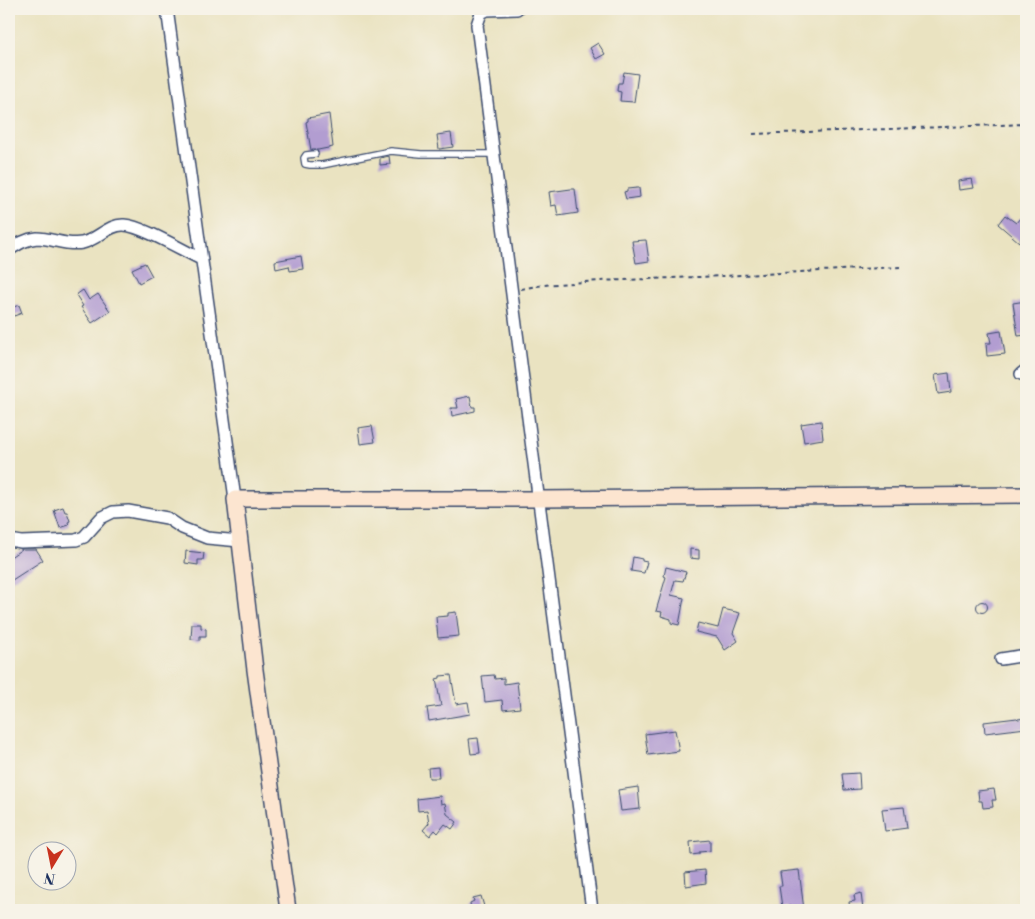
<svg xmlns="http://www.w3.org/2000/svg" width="1035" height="919" viewBox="0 0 1035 919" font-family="'Libre Bodoni',serif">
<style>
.building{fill:#b29dd1}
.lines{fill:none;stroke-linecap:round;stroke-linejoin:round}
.lane-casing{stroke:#3a4a6d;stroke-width:8}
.street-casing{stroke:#3a4a6d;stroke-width:14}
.secondary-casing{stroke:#3a4a6d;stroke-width:18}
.path{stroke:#3a4a6d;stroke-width:2;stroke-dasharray:4 4;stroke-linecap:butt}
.lane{stroke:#fff;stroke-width:5.5}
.street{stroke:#fff;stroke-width:11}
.secondary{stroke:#fce5d0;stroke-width:15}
</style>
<rect width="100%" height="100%" fill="#f7f3e8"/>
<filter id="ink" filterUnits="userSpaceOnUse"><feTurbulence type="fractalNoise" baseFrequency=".02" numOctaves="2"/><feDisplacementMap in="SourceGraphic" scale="10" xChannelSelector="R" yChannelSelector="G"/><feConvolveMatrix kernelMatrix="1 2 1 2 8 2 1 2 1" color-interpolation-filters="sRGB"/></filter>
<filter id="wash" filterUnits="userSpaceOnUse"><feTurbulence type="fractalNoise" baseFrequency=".0096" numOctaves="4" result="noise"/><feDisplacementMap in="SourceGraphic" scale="20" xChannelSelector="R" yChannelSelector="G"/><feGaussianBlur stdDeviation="1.12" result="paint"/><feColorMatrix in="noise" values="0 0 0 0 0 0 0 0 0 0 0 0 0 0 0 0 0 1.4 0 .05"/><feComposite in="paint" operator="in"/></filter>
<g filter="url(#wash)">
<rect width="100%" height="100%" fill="#eae3c1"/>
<g id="blocks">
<path class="building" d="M598,43L605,54L596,59L590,48Z
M624,72L638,74L634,102L620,101L621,92L617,91L618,83H622Z
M329,114L333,147L318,150H311L306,122L308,121V118Z
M451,133L453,147L439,149L437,135Z
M389,156L390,164L380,165V158Z
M972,179L974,188L959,190L958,181Z
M637,188H639L640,197L626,199L624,192L627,191V189Z
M571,189H575L578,213L558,216L556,205L551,206L549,192Z
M1005,215L1016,223L1020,218L1026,223V232L1019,242L998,224Z
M646,240L649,261L636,263L632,241Z
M301,256L303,269L290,271L289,266L276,269L275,261Z
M145,263L152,276L139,283L132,269Z
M83,290L89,300L98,294L110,311L92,323L81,307L83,306L76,295Z
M1026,301V335L1018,336L1013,303Z
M19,305L22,313L14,316L11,308Z
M1001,331L1005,354L987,356L986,343H991L989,333Z
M949,373L951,392L938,394L935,375Z
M470,396L472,407H475V411L452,416L451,408H458L456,399Z
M821,421L823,439L804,442L801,424Z
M372,426L375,442L360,444L358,428Z
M63,507L65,512H67L70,521L68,522L69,525L60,528L54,510Z
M22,549H36L43,560L9,582V558Z
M690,549L699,550V559L690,558Z
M186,551L204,553L203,560H198V565L185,563Z
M633,557L642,559V561L647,562L644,573L631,571Z
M666,567L686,572L683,581L675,580L671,595L684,598L679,625L671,623V619L661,616L662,612L656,611L666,577L664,576Z
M976.5 607a5.5 5.5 0 1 1 11 0a5.5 5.5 0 1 1-11 0Z
M723,609L740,613L733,633L738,641L725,650L717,637L696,632L698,623L718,628Z
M456,612L459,636L438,638L436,617L448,616V613Z
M192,624H201V628L206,629V636H200V640L191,639Z
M451,675L456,704L468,702L470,714L429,721L427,708L441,706L436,679L440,678V676Z
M494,675L495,679L504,678V684L517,682L520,708L503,710L502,700L485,702L482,676Z
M1017,718L1018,719L1026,718V728L985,733L984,722Z
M675,730L679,751L648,755L645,734Z
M478,738L480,753L471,754L469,739Z
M438,767L439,778H429L428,768Z
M859,773L860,789L844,790L842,774Z
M638,787L640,809L621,811L618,790Z
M994,789L996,800H992L993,807L983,808L982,801H979L978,791Z
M440,796L441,804L445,803L447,814L457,822L452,829L445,824L438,833L435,830L430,836L423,830L429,823L427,810L418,811L417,799Z
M904,807L907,828L885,831L882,809Z
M710,840V851L699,852V854L691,855L690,842Z
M705,870L706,883L686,886L685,872Z
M799,870L804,910H791L790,906L782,907L779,886H782L780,872Z
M861,893L863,910H850L849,902L855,901L854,895Z
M481,896L485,910H471L470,903L474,901L473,898Z"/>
</g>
</g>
<g filter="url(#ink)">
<use href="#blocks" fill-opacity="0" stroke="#3a4a6d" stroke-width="1"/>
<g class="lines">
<g class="lane-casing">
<path id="lane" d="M315,154L306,155L304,158L305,164L310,165H322L391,151L421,154H494"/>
</g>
<g class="street-casing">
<path id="street" d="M167,9L235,499
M517,9L487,10L481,13L477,25L592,910
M9,250C18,244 26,239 37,238C52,238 66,246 82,243C97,240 109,224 124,225C142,226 182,250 201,259
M1021,374L1026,370
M9,540L21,542L76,540L84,537L101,518L113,512L128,511L167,518L182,528L207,538L240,541
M1001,659L1026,655"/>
</g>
<g class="secondary-casing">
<path id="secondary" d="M288,910L255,670L235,499H540L1026,495"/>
</g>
<path class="path" d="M753,134L1026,124
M521,289L543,285L599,281L722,276L900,267"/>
<use href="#lane" class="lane"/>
<use href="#street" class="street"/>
<use href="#secondary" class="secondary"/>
</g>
</g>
<rect width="1035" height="919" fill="none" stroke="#f7f3e8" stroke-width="30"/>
<g transform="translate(52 866) rotate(190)"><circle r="24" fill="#f7f3e8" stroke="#9fa5b1"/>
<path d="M0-4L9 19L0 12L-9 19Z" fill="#c8321e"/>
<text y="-8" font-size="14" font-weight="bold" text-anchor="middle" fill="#1b2f5e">N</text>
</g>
</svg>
